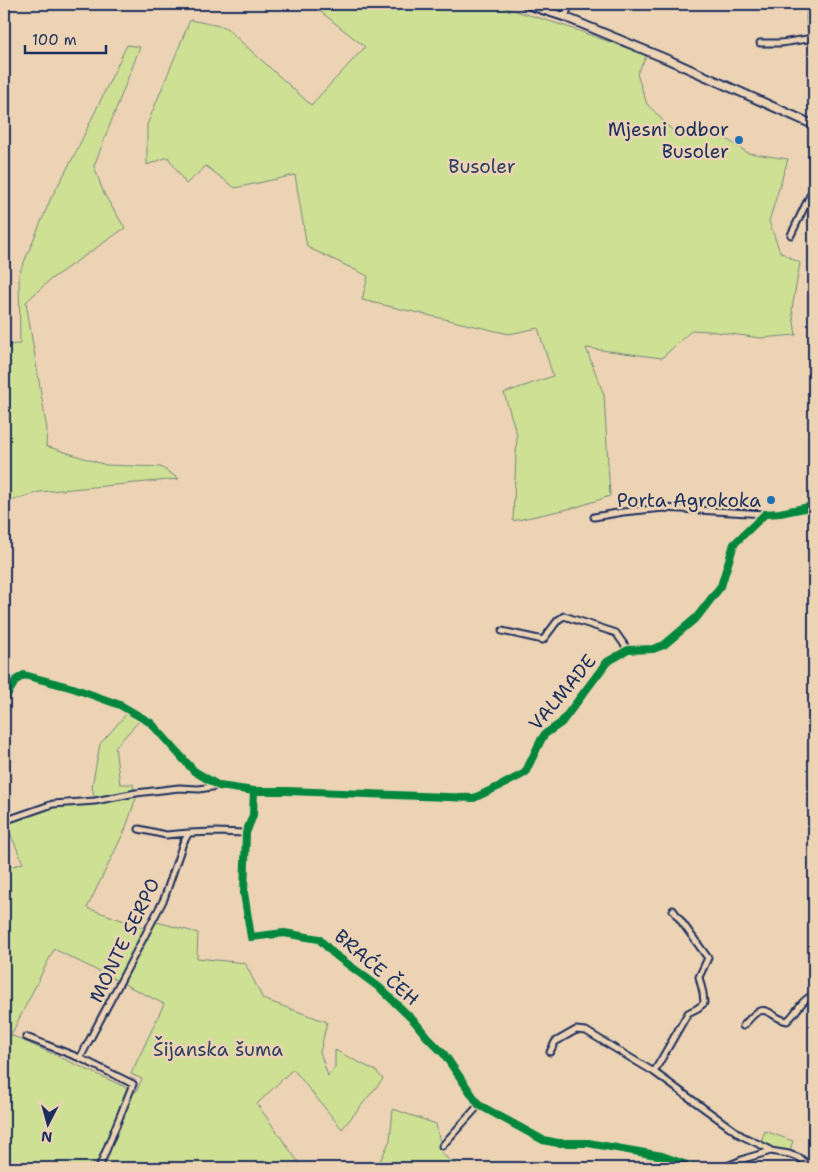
<svg xmlns="http://www.w3.org/2000/svg" width="818" height="1172" viewBox="0 0 818 1172" font-family="'Shantell Sans',sans-serif">
<style>
.green{fill:#cee094;stroke:#748879;fill-rule:evenodd}
.lines{fill:none;stroke-linecap:round;stroke-linejoin:round}
.minor-casing{stroke:#1b2f5e;stroke-width:9}
.tertiary-casing{stroke:#1b2f5e;stroke-width:9}
.secondary-casing{stroke:#1b2f5e;stroke-width:11}
.minor{stroke:#ecd3b4;stroke-width:5}
.tertiary{stroke:#ecd3b4;stroke-width:5.5}
.secondary{stroke:#ecd3b4;stroke-width:7}
.cycleway-casing{stroke:#ecd3b4;stroke-width:11}
.cycleway{stroke:#00873e;stroke-width:8}
.poi-dot{fill:#1f6fb2;stroke:#ecd3b4;stroke-width:2}
.labels{text-anchor:middle;stroke-width:5;stroke-linejoin:round;paint-order:stroke}
.poi-label{font-size:19px;fill:#1b2f5e;stroke:#ecd3b4;text-anchor:end}
.park-label{font-size:19px;fill:#2d4163;stroke:#ecd3b4}
.street-label{font-size:19px;fill:#1b2f5e;stroke:#ecd3b4}
</style>
<rect width="100%" height="100%" fill="#ecd3b4"/>
<filter id="ink" filterUnits="userSpaceOnUse"><feTurbulence type="fractalNoise" baseFrequency=".02" numOctaves="2"/><feDisplacementMap in="SourceGraphic" scale="10" xChannelSelector="R" yChannelSelector="G"/><feConvolveMatrix kernelMatrix="1 2 1 2 8 2 1 2 1" color-interpolation-filters="sRGB"/></filter>
<g filter="url(#ink)">
<path class="green" d="M311,4H493L562,25L647,55L637,74L647,104L676,134L711,129L748,153L788,159L769,221L780,252L800,263L792,309L796,335L760,338L709,331L692,330L662,358L586,348L604,395L610,496L577,507L513,521L517,435L504,393L553,376L538,328L509,334L362,300L368,276L307,247L295,175L235,188L206,166L186,184L168,157L147,165V125L190,20L225,27L311,105L365,47Z
M127,45L140,47L94,166L104,194L125,228L51,279L26,302L47,430L46,446L106,465L161,467L179,479L39,492L4,503V345L20,344L19,274L51,198L74,156Z
M129,711L141,719L115,747L120,784H133L134,791L137,795L125,830L87,908L148,929L153,921L198,933L197,958L245,963L263,999L327,1022L320,1052L328,1076L335,1067V1050L376,1071L383,1079L342,1129L293,1069L257,1104L299,1163L313,1168H4V874L6,873L4,869L23,863L5,821L53,804L95,801L92,786L100,744ZM54,949L164,1004L131,1074L142,1079L136,1092L11,1035Z
M393,1109L436,1124L442,1154L460,1168H377L390,1140Z
M765,1131L793,1141L789,1153L760,1143Z"/>
<g class="lines">
<g class="minor-casing">
<path id="minor" d="M812,4C809,16 810,26 814,39
M565,17L570,4
M760,43H781L814,38
M791,235L814,187
M594,517L623,512L664,508L765,514
M502,631L543,640L558,620L564,616L616,633L628,650
M4,700L16,680L24,675L73,688L120,705L151,723L194,771L219,786L254,791H287L474,798L504,784L525,773L541,740L545,734L561,723L607,662L628,650L653,649L664,645L697,617L721,586L734,544L765,514L780,513L814,506
M254,791L253,815L246,833L244,893L251,937L284,933L319,939L334,954L380,988L415,1022L427,1037L444,1054L479,1105L543,1140L558,1143H588L662,1156L695,1168
M4,821L53,804L95,801L136,793L179,788L199,789L218,786
M139,829L166,835L189,833
M673,910L708,958L699,977L703,993L704,1003L698,1008L688,1013L654,1072L742,1136L767,1148L771,1151
M743,1026C752,1017 759,1004 772,1014C778,1018 781,1020 787,1021C798,1012 800,1000 814,995
M26,1037L80,1058L133,1084L99,1168
M550,1052L555,1042L576,1030L586,1031L654,1072
M80,1058L164,899L183,843L189,833L215,832L246,833
M442,1146L479,1105
M722,1168L747,1158L771,1151L789,1154L800,1158L807,1164"/>
</g>
<g class="tertiary-casing">
<path id="tertiary" d="M805,1168L807,1164L814,1157"/>
</g>
<g class="secondary-casing">
<path id="secondary" d="M525,4L565,17L669,60L814,125"/>
</g>
<use href="#minor" class="minor"/>
<use href="#tertiary" class="tertiary"/>
<use href="#secondary" class="secondary"/>
<g class="cycleway-casing">
<path id="cycleway" d="M4,700L16,680L24,675L73,688L120,705L151,723L194,771L219,786L254,791H287L474,798L504,784L525,773L541,740L545,734L561,723L607,662L628,650L653,649L664,645L697,617L721,586L734,544L765,514L780,513L814,506
M254,791L253,815L246,833L244,893L251,937L284,933L319,939L334,954L380,988L415,1022L427,1037L444,1054L479,1105L543,1140L558,1143H588L662,1156L695,1168"/>
</g>
<use href="#cycleway" class="cycleway"/>
</g>
</g>
<g class="poi-dot">
<circle cx="739" cy="140" r="5"/>
<circle cx="771" cy="500" r="5"/>
</g>
<g class="labels">
<g class="poi-label">
<text x="729" y="136">Mjesni odbor<tspan x="729" dy="22">Busoler</tspan></text>
<text x="761" y="507">Porta Agrokoka</text>
</g>
<g class="park-label">
<text x="482" y="173">Busoler</text>
<text x="218" y="1056">Šijanska šuma</text>
</g>
<g class="street-label">
<text transform="translate(562 692) rotate(-50)" y="7">VALMADE</text>
<text transform="translate(124 940) rotate(-64)" y="7">MONTE SERPO</text>
<text transform="translate(377 967) rotate(41)" y="7">BRAĆE ČEH</text>
</g>
</g>
<rect width="818" height="1172" fill="none" stroke="#ecd3b4" stroke-width="20"/>
<rect x="10" y="10" width="798" height="1152" fill="none" stroke="#1b2f5e" stroke-width="2" filter="url(#ink)"/>
<g transform="translate(48 1124) rotate(186)" stroke="#ecd3b4" stroke-width="4" paint-order="stroke">
<path d="M0-4L9 19L0 12L-9 19Z" fill="#1b2f5e"/>
<text y="-8" font-size="14" font-weight="bold" text-anchor="middle" fill="#1b2f5e">N</text>
</g>
<path d="M25 45v8h81v-8" fill="none" stroke="#1b2f5e" stroke-width="2.5"/>
<text x="32" y="45" font-size="15" fill="#1b2f5e" stroke="#ecd3b4" stroke-width="4" paint-order="stroke">100 m</text>
</svg>
